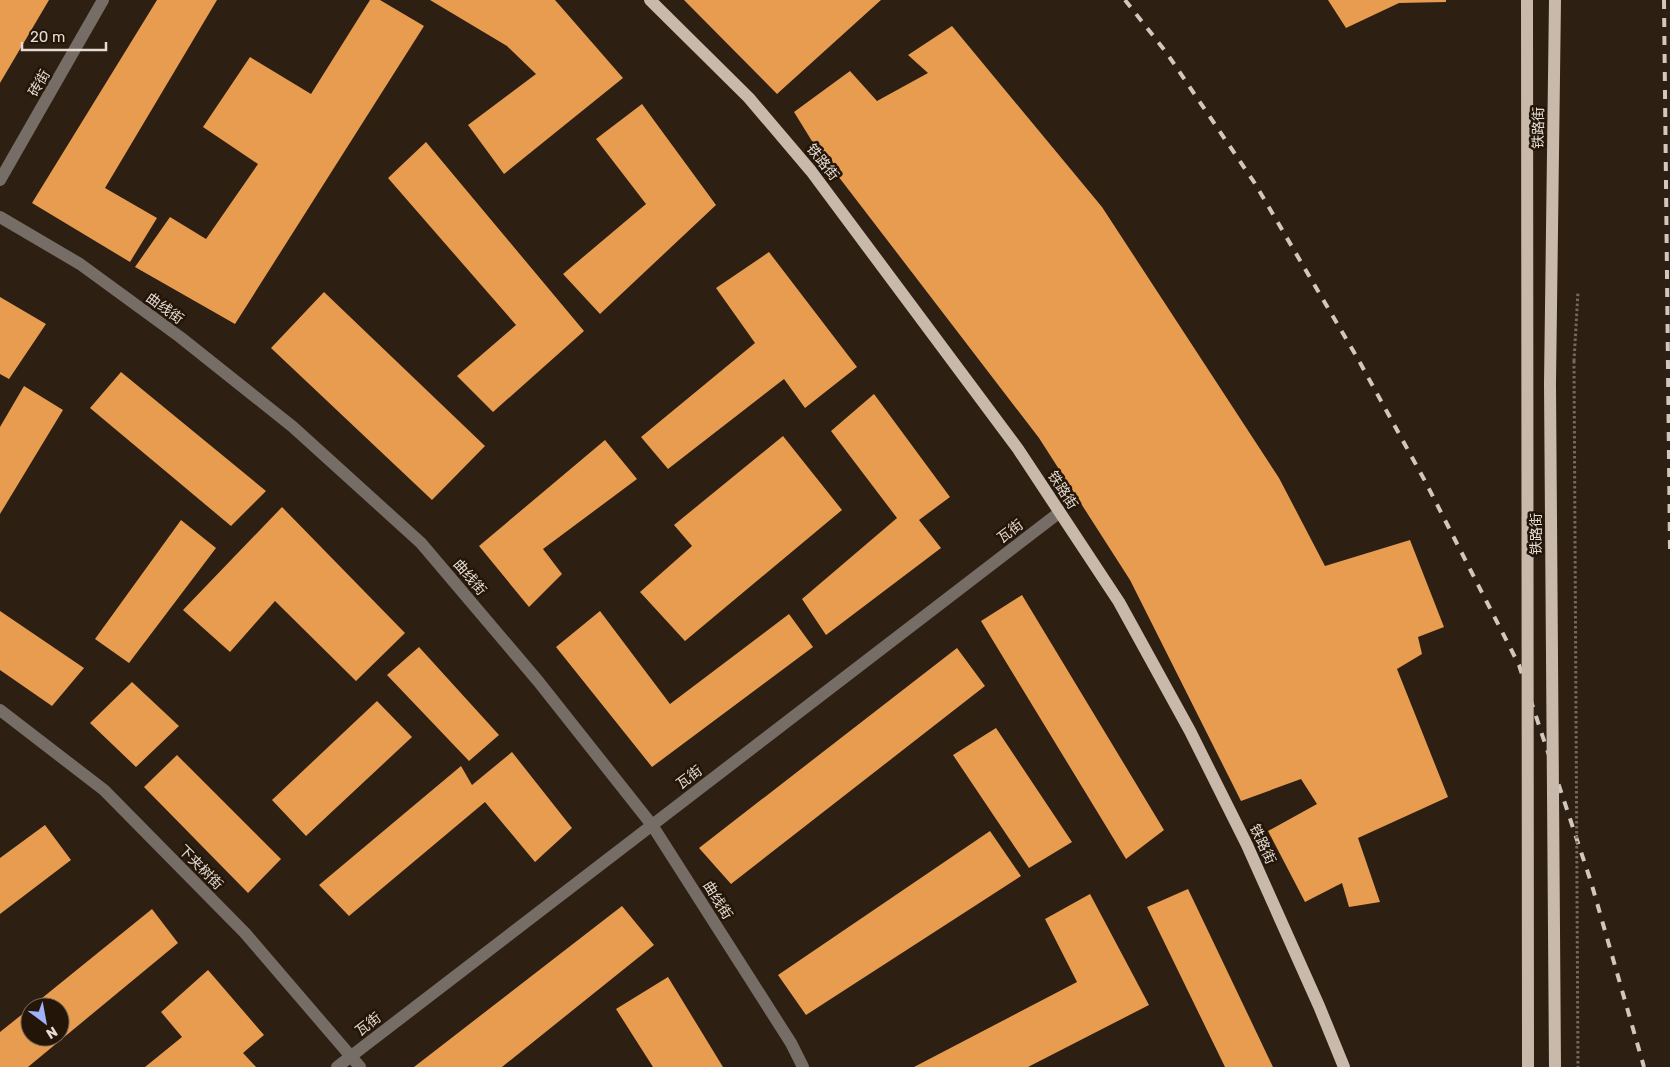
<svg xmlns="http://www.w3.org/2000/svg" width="1670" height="1067" viewBox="0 0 1670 1067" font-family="Rubik,'Noto Sans SC',sans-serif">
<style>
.building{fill:#e89c4f}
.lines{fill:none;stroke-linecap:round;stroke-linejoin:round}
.path{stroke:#75685d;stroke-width:3;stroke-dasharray:2.5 2.5;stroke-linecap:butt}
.minor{stroke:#756d66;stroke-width:12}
.major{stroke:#c9b9ab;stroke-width:12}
.rail{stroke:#d1c7be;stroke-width:4;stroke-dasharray:9 9;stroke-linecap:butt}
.path-bridge{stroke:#75685d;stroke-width:3;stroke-dasharray:2.5 2.5;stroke-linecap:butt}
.major-bridge{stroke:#c9b9ab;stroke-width:12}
.labels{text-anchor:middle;stroke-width:5;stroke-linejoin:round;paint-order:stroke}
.street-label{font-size:14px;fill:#e6dcd4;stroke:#231608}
</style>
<rect width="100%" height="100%" fill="#2d1f12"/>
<path class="building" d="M0,0H49L0,83Z
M157,0H217L105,188L157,218L130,262L32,203Z
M370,0H380L424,26L235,324L135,267L170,217L206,239L258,164L203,127L250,57L311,94Z
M430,0H555L623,78L504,174L468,125L536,74L507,46Z
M684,0H881L777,94Z
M1328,0H1446V2L1399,3L1346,28Z
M952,26L1102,207L1279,478L1325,566L1410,540L1444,627L1418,637L1422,654L1397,669L1448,797L1358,838L1380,902L1349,907L1342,883L1305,902L1268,831L1317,804L1301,779L1241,801L1130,580L1039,438L815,146L794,112L850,71L877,101L928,73L908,55Z
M642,104L716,205L600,314L563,274L646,204L596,139Z
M426,142L584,331L493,412L457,376L516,325L388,178Z
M769,252L857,367L805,408L784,379L668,469L641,437L755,343L716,288Z
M324,292L485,446L432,500L271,348Z
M0,297L46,324L9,379L0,374Z
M121,372L266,491L231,526L90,408Z
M24,386L63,410L0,514V427Z
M874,394L950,497L919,520L941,548L826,635L802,599L897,518L831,431Z
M783,436L842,510L685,641L640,592L692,546L674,525Z
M605,440L637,479L543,549L562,574L529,607L479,546Z
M282,507L405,633L356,681L275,601L230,652L183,610Z
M181,520L216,548L129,663L95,639Z
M1022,595L1164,830L1126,859L981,621Z
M0,611L84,668L52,706L0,670Z
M600,611L670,704L789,614L813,647L652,767L556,647Z
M419,647L499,735L469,761L387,675Z
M957,648L985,686L731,884L699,848Z
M132,682L179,726L136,767L90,723Z
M377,701L412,737L306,836L272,800Z
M996,728L1072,842L1029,868L953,755Z
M512,752L572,828L535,862L485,802L349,916L319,885L461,766L472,785Z
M177,755L281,859L248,893L144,787Z
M45,825L71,860L0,914V858Z
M990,831L1021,876L806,1015L778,975Z
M1188,889L1273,1067H1225L1147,907Z
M1090,894L1149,1005L1028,1067H914L1077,982L1045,919Z
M622,906L654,945L502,1067H414Z
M152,909L178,943L28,1067H0V1032L30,1008V1037H60V1007H31Z
M208,970L264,1035L243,1053L256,1067H145L182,1037L161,1012Z
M668,977L723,1067H653L616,1009Z"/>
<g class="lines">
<path class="path" d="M1574,361L1578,292"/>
<path class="minor" d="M0,180L103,0
M0,217L80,264L180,337L293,427L421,543L538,681L652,825L791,1043L803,1067
M0,710L104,790L245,933L360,1067
M337,1067L1060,512"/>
<path class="major" d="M650,0L749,98L811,171L1018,449L1119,602L1190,731L1247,845L1319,1006L1344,1067"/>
<path class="rail" d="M1125,0L1166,52L1254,182L1358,359L1425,481L1519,665L1591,882L1644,1067
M1664,0L1670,550"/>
<path class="path-bridge" d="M1574,361L1578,1067"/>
<path class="major-bridge" d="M1527,0L1528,1067
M1555,0L1550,384L1555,1067"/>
</g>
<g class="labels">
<g class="street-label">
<text transform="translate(39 83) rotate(-60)" y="5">砖街</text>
<text transform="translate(1538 128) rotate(-89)" y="5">铁路街</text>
<text transform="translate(823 162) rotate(51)" y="5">铁路街</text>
<text transform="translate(165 308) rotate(36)" y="5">曲线街</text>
<text transform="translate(1063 490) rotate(57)" y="5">铁路街</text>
<text transform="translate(1010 531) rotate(-37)" y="5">瓦街</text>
<text transform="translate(1536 534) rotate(-90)" y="5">铁路街</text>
<text transform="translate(470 577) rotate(50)" y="5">曲线街</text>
<text transform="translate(689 777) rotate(-37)" y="5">瓦街</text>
<text transform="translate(1263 844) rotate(65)" y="5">铁路街</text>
<text transform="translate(201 867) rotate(45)" y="5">下夹树街</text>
<text transform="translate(718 900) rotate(58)" y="5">曲线街</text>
<text transform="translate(368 1024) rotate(-38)" y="5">瓦街</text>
</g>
</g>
<g transform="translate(45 1022) rotate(148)"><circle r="24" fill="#231608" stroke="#71655a"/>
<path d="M0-4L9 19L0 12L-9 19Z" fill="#a1b2fd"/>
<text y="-8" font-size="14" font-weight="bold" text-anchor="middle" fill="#e6dcd4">N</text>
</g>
<path d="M22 42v8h84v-8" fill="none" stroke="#e6dcd4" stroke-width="2.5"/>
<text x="30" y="42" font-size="15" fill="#e6dcd4" stroke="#231608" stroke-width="4" paint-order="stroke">20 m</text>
</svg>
